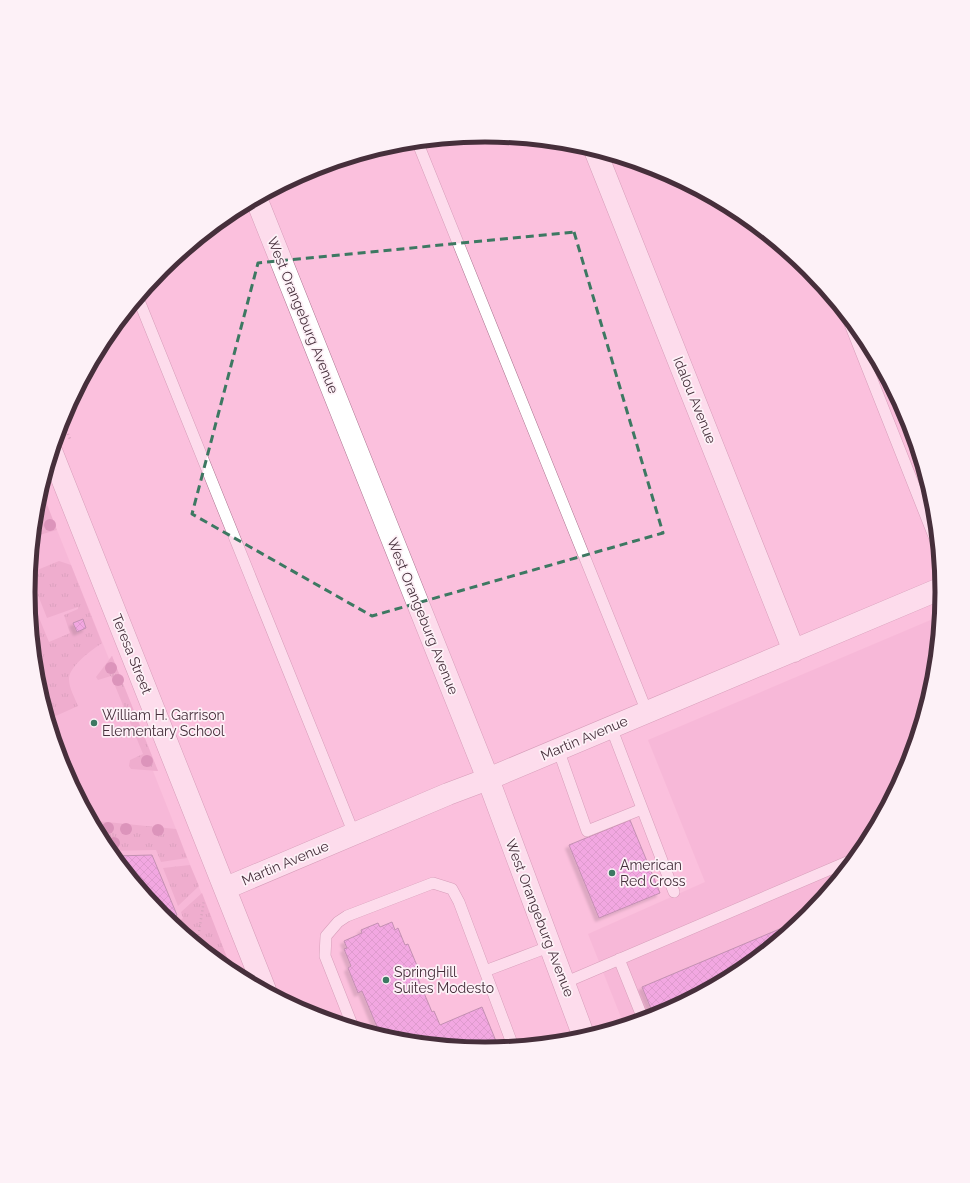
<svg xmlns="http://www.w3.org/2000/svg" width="970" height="1183" viewBox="0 0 970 1183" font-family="Raleway,sans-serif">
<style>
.built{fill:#f2b0d2}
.grass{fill:url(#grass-tufts);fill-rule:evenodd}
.building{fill:url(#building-cross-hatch);stroke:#7f577e;filter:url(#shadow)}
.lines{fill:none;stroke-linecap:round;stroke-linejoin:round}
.service-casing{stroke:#ab7590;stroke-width:12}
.minor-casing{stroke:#ab7590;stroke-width:23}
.tertiary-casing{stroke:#ab7590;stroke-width:23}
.path{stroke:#ac8197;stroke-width:2.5;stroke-dasharray:1 3;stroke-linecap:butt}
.service{stroke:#fff;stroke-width:11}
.minor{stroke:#fff;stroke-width:22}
.tertiary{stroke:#fff;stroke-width:22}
.tree{fill:#b66093}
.marked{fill:none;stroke:#3d7862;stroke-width:3;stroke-dasharray:8 5;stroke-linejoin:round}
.poi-dot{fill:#3d7862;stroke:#fdf1f7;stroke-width:1.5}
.labels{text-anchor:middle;stroke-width:3.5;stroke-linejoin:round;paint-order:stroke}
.street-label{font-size:14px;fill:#462f3b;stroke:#fdf1f7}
.poi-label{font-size:14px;fill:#462f3b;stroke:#fdf1f7;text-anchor:start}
.rim{fill:none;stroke:#462f3b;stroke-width:5}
</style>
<defs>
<pattern id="grass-tufts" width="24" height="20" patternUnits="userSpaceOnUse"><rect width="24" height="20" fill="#e097bd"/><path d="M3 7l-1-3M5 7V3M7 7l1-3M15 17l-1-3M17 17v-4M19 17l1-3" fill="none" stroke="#b77c9b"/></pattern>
<pattern id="building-cross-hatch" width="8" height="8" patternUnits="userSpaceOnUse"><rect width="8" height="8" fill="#e789e6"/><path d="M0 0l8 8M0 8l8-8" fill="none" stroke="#bd70bc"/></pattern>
<filter id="shadow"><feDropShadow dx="-3.5" dy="3.5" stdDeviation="1" flood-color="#0004"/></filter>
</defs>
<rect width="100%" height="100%" fill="#fbc0dd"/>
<path class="built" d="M57,530L109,659L112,656L158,771H153L233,973L162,914L105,845L63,766L37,680L28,591L33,537Z
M940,616L933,681L907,767L865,846L808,915L739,972L660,1014L624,1025L588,934L705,882L648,740Z"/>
<path class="grass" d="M41,489L57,530L33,537L37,502Z
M59,561L71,565L102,643C92,650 69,666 69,679C69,688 75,698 78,706L49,719L37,680L28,591L49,642L70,633L64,615L78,609V607L47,618L30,575V573ZM83,619L86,628L77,632L73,623Z
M112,656L158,771L131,769L129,766L130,760L143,754L111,676L98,680L96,677Z
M97,821L176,829L187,858L161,862L156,850L110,851L107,848Z
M190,865L199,886L178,906L163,868Z
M202,893L233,973L175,925L183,918L181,912Z"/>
<path class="building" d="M83,619L86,628L77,632L73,623Z
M48,716L58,741L55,742L47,716Z
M630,820L660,893L599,918L569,845Z
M152,855L177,915L170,921L162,914L114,856Z
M801,920L739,972L660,1014L654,1016L642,987Z
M392,922L395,930L398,928L405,945L408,944L418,968L414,969L432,1012L434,1011L440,1025L482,1007L498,1046L485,1048L396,1040L377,1034H380L362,991L358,993L348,968L351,966L344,949L347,948L344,941L362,933L361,930L378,923L380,927Z"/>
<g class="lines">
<g class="service-casing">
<path id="service" d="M417,141L647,712
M138,298L354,834
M846,314L937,544
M611,727L674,892
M558,749L587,831L642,809
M619,959L643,1019
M485,971L551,946
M564,983L854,859
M353,1027L325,956L326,936L338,922L347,916L433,883L452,889L459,902L513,1046"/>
</g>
<g class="minor-casing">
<path id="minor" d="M595,150L794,651
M52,453L265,990
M226,888L448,794L488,779L942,588"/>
</g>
<g class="tertiary-casing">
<path id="tertiary" d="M256,198L488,779L584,1037"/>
</g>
<path class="path" d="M62,419L70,439
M194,941L198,938L204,900"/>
<use href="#service" class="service"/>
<use href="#minor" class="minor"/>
<use href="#tertiary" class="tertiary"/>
</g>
<g class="tree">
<circle cx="50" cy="525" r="6"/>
<circle cx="111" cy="668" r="6"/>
<circle cx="118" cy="680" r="6"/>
<circle cx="147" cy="761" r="6"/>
<circle cx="108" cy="828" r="6"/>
<circle cx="126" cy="829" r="6"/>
<circle cx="158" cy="830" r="6"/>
<circle cx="114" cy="843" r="6"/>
</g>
<path d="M0 0H970V1183H0ZM574,232L663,533L372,616L192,514L258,263Z" fill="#fbc0dd" fill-opacity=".55" fill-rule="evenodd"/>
<path class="marked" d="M574,232L663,533L372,616L192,514L258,263Z"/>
<g class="poi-dot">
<circle cx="94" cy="723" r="4"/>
<circle cx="612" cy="873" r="4"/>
<circle cx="386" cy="980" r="4"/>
</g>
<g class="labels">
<g class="street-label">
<text transform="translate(303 315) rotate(68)" y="5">West Orangeburg Avenue</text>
<text transform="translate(695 400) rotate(68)" y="5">Idalou Avenue</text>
<text transform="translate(423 616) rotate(68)" y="5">West Orangeburg Avenue</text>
<text transform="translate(132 654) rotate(68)" y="5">Teresa Street</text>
<text transform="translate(584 738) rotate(-23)" y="5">Martin Avenue</text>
<text transform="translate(285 863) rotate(-23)" y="5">Martin Avenue</text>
<text transform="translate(540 918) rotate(69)" y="5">West Orangeburg Avenue</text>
</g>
<g class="poi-label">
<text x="102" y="720">William H. Garrison<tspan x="102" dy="16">Elementary School</tspan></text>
<text x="620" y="870">American<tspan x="620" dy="16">Red Cross</tspan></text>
<text x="394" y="977">SpringHill<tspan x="394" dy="16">Suites Modesto</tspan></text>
</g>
</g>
<path d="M0 0H970V1183H0ZM35 592a450 450 0 1 1 900 0a450 450 0 1 1-900 0Z" fill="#fdf1f7" fill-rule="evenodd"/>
<path class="rim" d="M35 592a450 450 0 1 1 900 0a450 450 0 1 1-900 0Z"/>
</svg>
